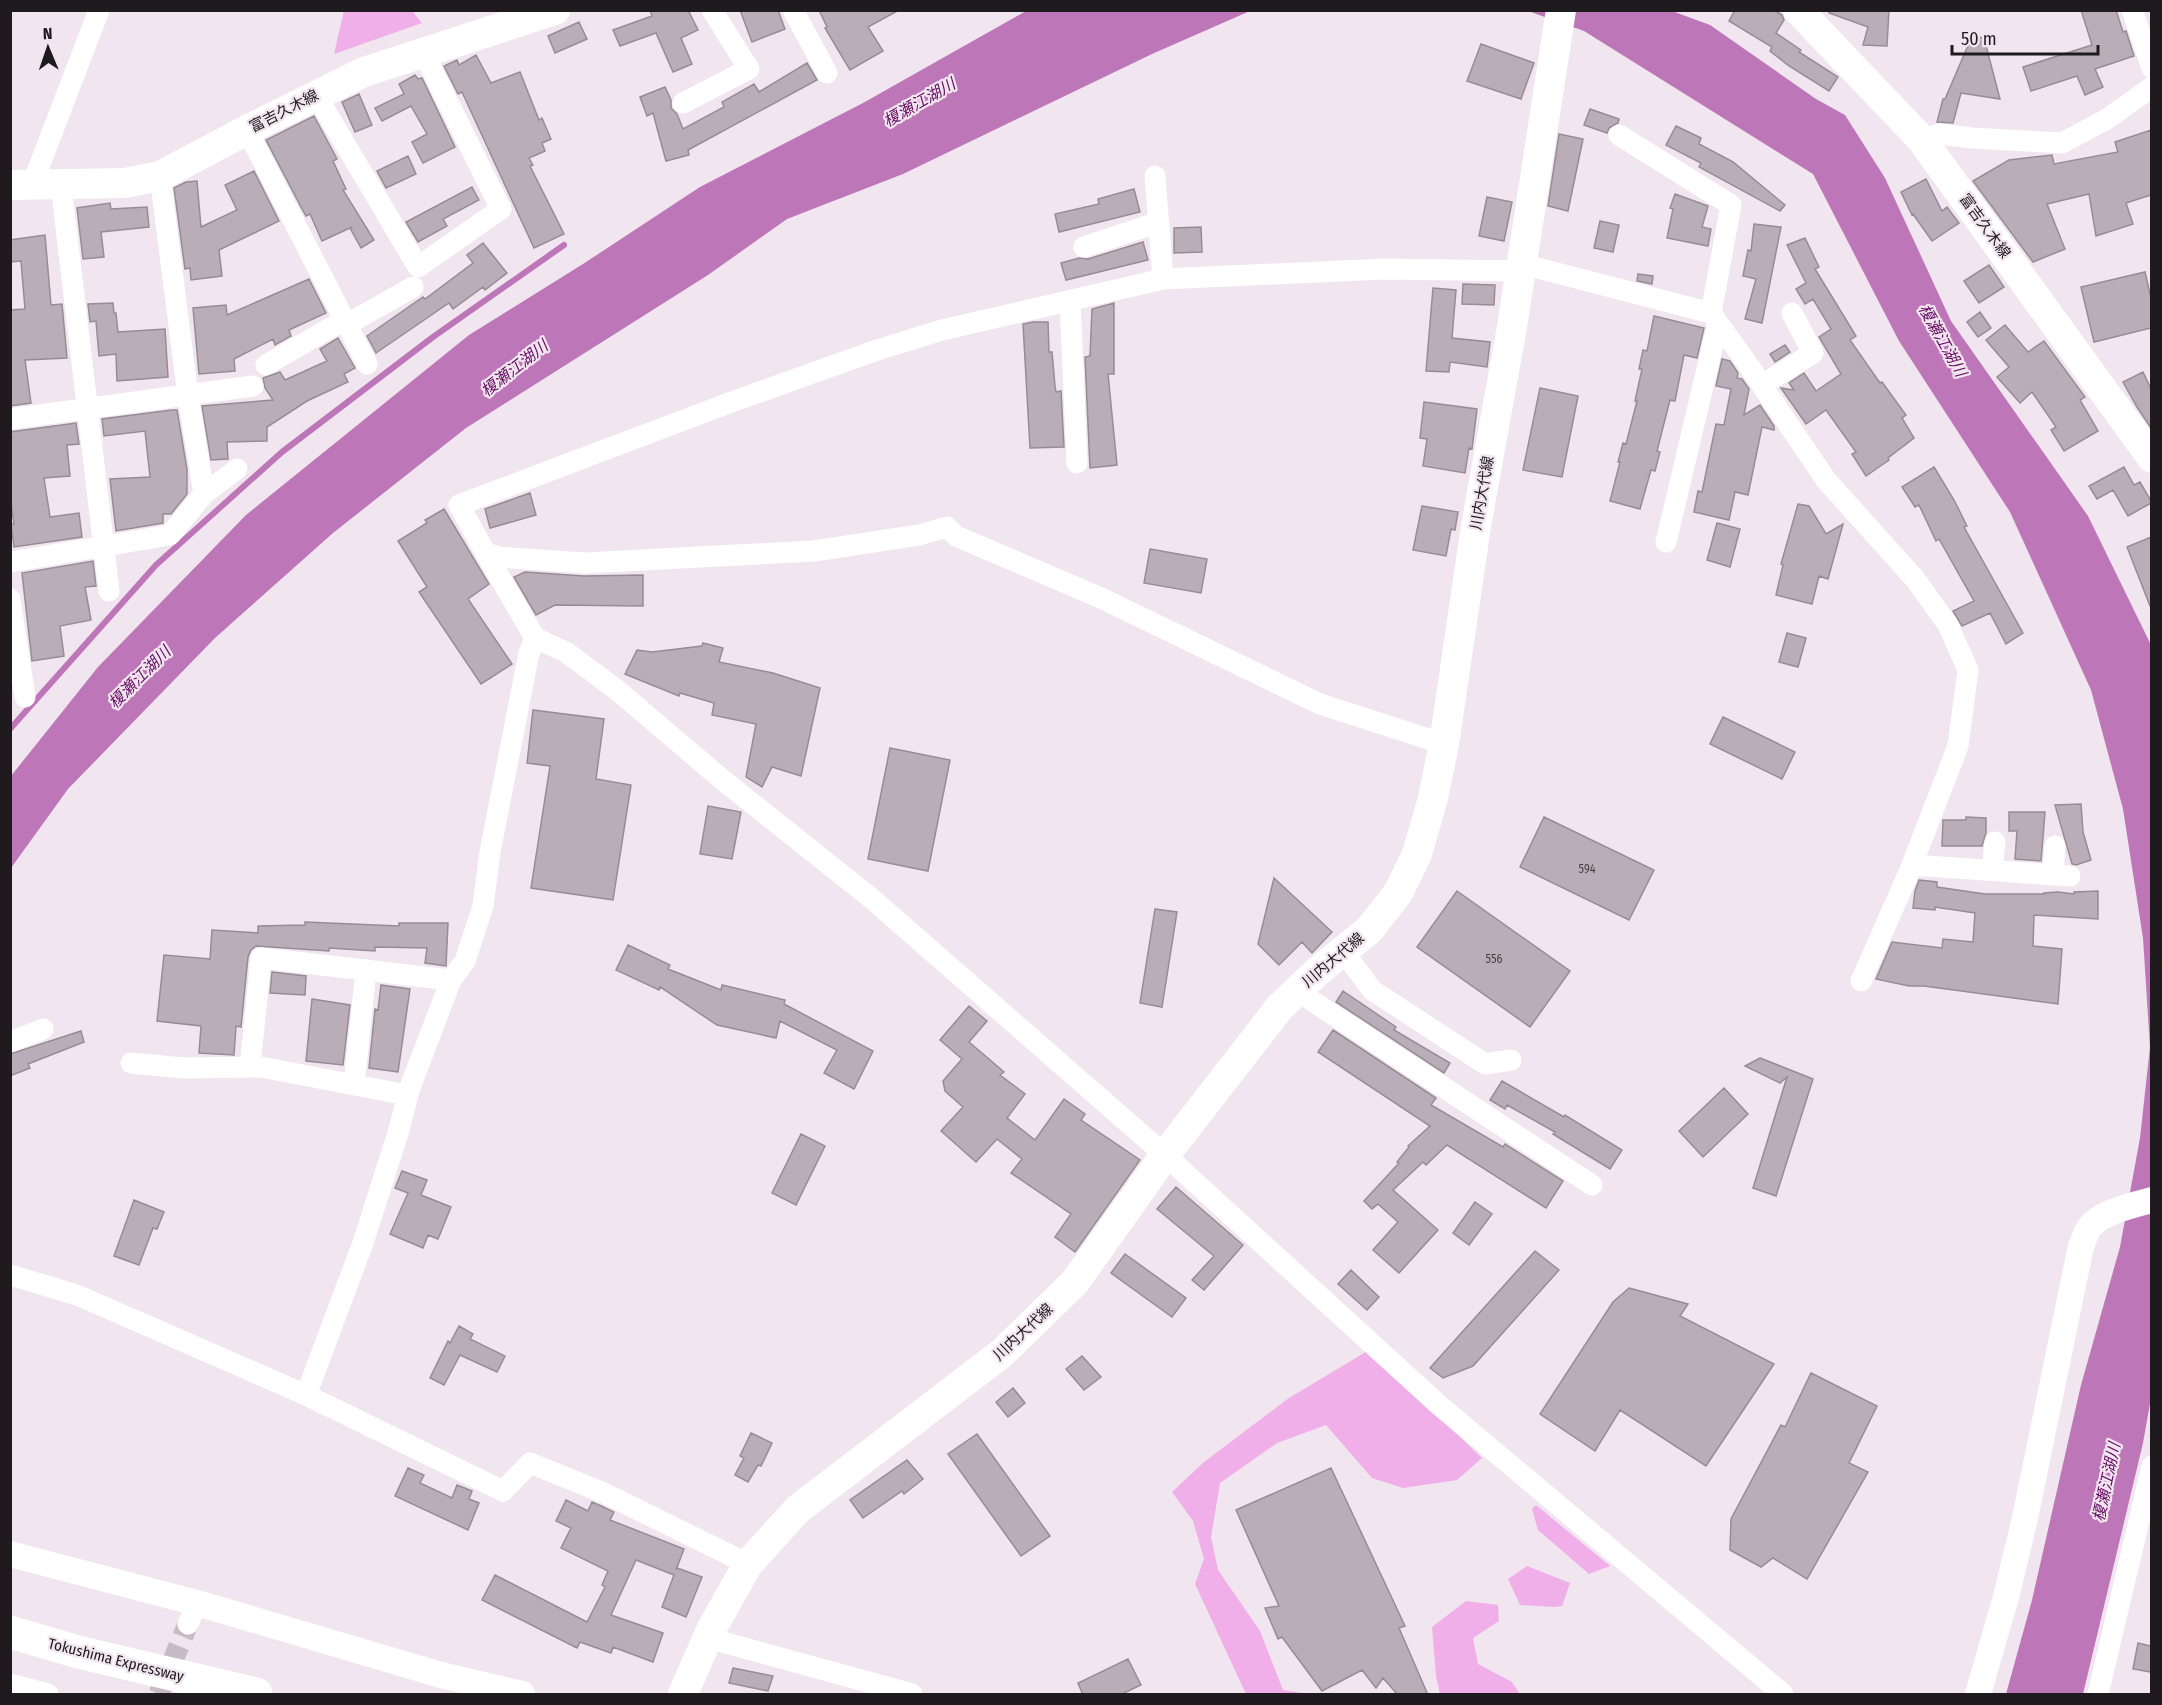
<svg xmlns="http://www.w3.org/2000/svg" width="2162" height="1705" viewBox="0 0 2162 1705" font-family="'Fira Sans Condensed','Noto Sans JP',sans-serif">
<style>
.green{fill:#f0afe9}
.water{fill:#bd76b7}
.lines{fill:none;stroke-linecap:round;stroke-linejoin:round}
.stream{stroke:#bd76b7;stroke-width:6}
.building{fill:#b9aeb7;stroke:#978c95;stroke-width:1.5}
.minor-tunnel{stroke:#c7bcc5;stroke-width:21;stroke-dasharray:21 10;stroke-linecap:butt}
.minor{stroke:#fff;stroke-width:21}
.tertiary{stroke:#fff;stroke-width:26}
.secondary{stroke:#fff;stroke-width:30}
.motorway{stroke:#fff;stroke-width:33}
.labels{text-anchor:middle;stroke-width:4.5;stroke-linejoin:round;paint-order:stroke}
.number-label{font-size:12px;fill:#453f44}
.street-label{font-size:15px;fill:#1e1a1e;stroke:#f1e5ef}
.water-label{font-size:16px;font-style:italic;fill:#650b62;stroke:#f1e5ef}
</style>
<rect width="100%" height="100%" fill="#f1e5ef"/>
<path class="green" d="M344,10L412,11L422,23L334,54Z
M1369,1350L1482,1458L1457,1480L1403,1488L1372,1478L1326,1425L1277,1443L1220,1483L1211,1537L1218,1570L1260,1631L1283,1690L1309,1694H1246L1195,1584L1204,1559L1193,1521L1172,1492L1204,1462L1289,1398Z
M1536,1505L1610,1566L1589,1574L1538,1530L1532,1509Z
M1527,1566L1570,1583L1562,1606L1554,1607L1520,1605L1508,1579Z
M1466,1601L1498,1605L1499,1621L1473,1638L1478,1664L1512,1682L1520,1694H1440L1436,1676L1432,1627Z"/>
<path class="water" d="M1026,11H1250L1152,54L903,174L787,219L708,275L466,428L333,533L215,638L68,789L11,868V776L98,667L246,515L469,335L583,264L700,187L863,103Z
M1528,11H1672L1710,25L1816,99L1845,115L1885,178L1951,321L2088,516L2151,645V1398L2143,1443L2083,1694H2006L2032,1600L2081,1385L2120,1247L2140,1138L2150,1047L2143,938L2123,809L2091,690L2010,512L1899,341L1813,174L1584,31Z"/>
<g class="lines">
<path class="stream" d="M10,729L156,565L282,452L433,337L564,245"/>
</g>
<path class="building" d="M650,10H688L698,30L681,38L692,64L673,72L656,33L620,46L613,30L652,16Z
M740,10H778L785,29L752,42Z
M819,10H899L868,27L883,51L850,70L825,28L827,27Z
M1735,10H1774L1782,15L1784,20L1776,33L1801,50L1799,52L1838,77L1829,91L1789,66L1770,51L1772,47L1729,21Z
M1829,10H1889L1887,46L1863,45L1868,27L1829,13Z
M2081,10H2116L2123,32L2126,31L2134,56L2095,69L2103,87L2085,95L2077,76L2031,91L2023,67L2092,45Z
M579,22L587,39L555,53L548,36Z
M1972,36L1984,38L2000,99L1961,93L1953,123L1937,122L1943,99H1945Z
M1481,44L1534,63L1521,99L1467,81Z
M476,55L491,83L520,72L539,120L542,118L551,139L542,143L545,151L529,158L533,165L530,166L564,234L534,248L462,92L458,94L444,66L457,60L459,65Z
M807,63L817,80L688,150L689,155L666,161L653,113L647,116L640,97L665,87L671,100V108L677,114L683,129L724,107L722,102L754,84L759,92Z
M415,75L418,79L422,78L455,147L423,163L412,142L427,134L411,106L382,121L375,108L404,94L399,84Z
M359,94L372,125L355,132L342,102Z
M1590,109L1619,119L1618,123L1609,128L1607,133L1584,125Z
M314,116L337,159L333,161L346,189L343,190L374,240L361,248L350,228L352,227L322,241L310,214L306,216L302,209L266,140Z
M1676,126L1701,138L1699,144L1733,162L1785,205L1780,211L1699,167L1701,163L1666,145Z
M2151,130V195L2126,203L2133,224L2096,236L2089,194L2047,204L2065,249L2033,262L1973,181L2009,160L2052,155L2054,164L2118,152L2115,142Z
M1559,134L1583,139L1568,211L1548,206Z
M408,156L416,174L386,188L377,171Z
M254,171L279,221L219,250L222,276L191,280L190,268L185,269L174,188L186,182L197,181L201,227L237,210L225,185Z
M1926,179L1942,211L1947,207L1959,223L1932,241L1913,214L1912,215L1901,192Z
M472,187L479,200L443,219L447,226L418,242L406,222Z
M1134,189L1140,212L1059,232L1055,214L1099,204L1098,199Z
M1675,194L1708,206L1702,227L1711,229L1708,246L1667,238L1673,209L1670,208Z
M1487,197L1512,202L1504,241L1479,236Z
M110,203L111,209L147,207L149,227L101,232L104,257L83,259L77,208Z
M1600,221L1619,225L1613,252L1594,248Z
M1754,224L1781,227L1762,323L1745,319L1756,279L1743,276L1748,250L1751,251Z
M1201,227L1202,252L1174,253V228Z
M45,235L51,305L62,304L67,358L25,360L31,403L10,406V310L25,309L21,261L10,262V240Z
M1805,238L1819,267L1815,269L1856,336L1850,340L1880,383L1882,382L1906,415L1902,418L1914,438L1888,458L1889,460L1866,476L1852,454L1856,452L1826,410L1806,424L1781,388L1794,390L1789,383L1804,373L1816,391L1841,374L1819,337L1831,329L1813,299L1805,304L1796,289L1806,283L1787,245Z
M1143,242L1148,260L1066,280L1061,263L1079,258L1088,259Z
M483,243L507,273L485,290L483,287L453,309L449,303L376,353L367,336L423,297L425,299L473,263L467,255Z
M1989,265L2004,287L1979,303L1964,281Z
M2145,272L2151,298V328L2094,342L2081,287Z
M1638,274L1653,276L1652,284L1637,281Z
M309,279L326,313L289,330L291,336L275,345L273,339L234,359L235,371L199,374L193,308L226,305L227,315Z
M1463,284L1495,285L1494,305L1462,304Z
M1433,288L1456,290L1452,338L1490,342L1487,367L1450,362L1449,372L1426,371Z
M113,303L114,313H116L118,332L165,329L168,377L117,381L116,354L99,356L96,321L90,322L88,304Z
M1114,303V374H1108L1117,465L1090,468L1085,357L1090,356L1092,309Z
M1980,312L1991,328L1978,337L1967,322Z
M1654,316L1704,328L1697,358L1684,355L1675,401L1670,400L1657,451L1660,452L1655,471L1651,470L1640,509L1610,501L1620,462H1618L1623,443L1626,444L1637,401H1635L1642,369H1639L1643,350L1647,351Z
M1033,322H1048L1049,352H1052L1055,386L1056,392L1061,391L1064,447L1030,448L1023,324Z
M2005,325L2028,352L2044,341L2085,397L2080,400L2098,431L2064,451L2051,430L2056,427L2032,392L2020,403L1997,377L2009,367L1986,340Z
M338,338L355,368L344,374L348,382L307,401L267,427V441L227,442L228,459L211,460L202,406L273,400L265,388L263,378L280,372L285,380L327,361L320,349Z
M1785,345L1790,352L1775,362L1770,354Z
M1722,359L1730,361L1738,373L1737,378L1742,379L1749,389L1744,415L1760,405L1774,426V430L1762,427L1748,495L1735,492L1729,520L1694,512L1698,491L1702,492L1716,424L1724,425L1731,389L1716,386Z
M2143,372L2151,389V428L2137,407L2123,382Z
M1540,388L1578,396L1562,477L1523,470Z
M1424,402L1477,409L1472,449L1469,448L1465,473L1423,466L1427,439L1420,438Z
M172,410H177L187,469V494L171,514H163V523L116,531L110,479L150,477L145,431L104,436L102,419Z
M76,423L79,444L67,445L70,476L44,478L50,517L79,513L82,537L14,547L11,524H14L10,497V432Z
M1934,467L1954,500L1967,526L1964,527L2023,633L2006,644L1990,613L1962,626L1953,611L1974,601L1939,539L1936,541L1919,505L1915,507L1902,487Z
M2124,467L2134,485L2140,482L2151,501V503L2128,516L2113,490L2097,499L2089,486Z
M530,493L536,515L490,528L485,509Z
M1798,504L1809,506L1826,534L1843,524L1828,579L1819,576L1812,604L1776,595L1783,565L1781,564Z
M1422,506L1458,512L1455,530L1451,529L1446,556L1413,550Z
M444,509L489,584L468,599L512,664L481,684L419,592L427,587L398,541L427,523L425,520Z
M1717,523L1740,529L1730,567L1707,560Z
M2151,537V606H2150L2127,547Z
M1150,549L1207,559L1201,593L1144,583Z
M93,561L96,586L85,587L91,620L60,626L64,656L32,661L22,573Z
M525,572L584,576L643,575V606L555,605L536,615L514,577Z
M1787,633L1806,638L1798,667L1779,662Z
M703,643L723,648L719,662L773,673L820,688L801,776L772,767L762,787L746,777L756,724L712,715L714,703L680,693L679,696L625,674L637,650L652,652L702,646Z
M533,710L604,719L596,779L631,785L613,900L531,888L550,766L527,763Z
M1723,717L1795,752L1782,779L1710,744Z
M890,748L950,760L928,871L868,859Z
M2081,804L2083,832L2091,860L2076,865L2072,864L2055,805Z
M708,806L741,812L732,859L700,854Z
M2009,812H2045L2041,861L2015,859L2017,831H2009Z
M1544,817L1654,870L1629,920L1520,867Z
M1966,817L1986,818V833L1982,846H1942L1943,820H1966Z
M1274,878L1332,932L1312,953L1302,942L1279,965L1258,944Z
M1919,880L1937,882V887L1985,894H2044V893L2058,892L2074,894V892L2098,891V919L2034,915L2033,946L2062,949L2058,1004L1924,986H1909L1876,979L1892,942L1942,948L1943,939L1973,942L1975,913L1935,907V910L1913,908L1915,891Z
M1457,891L1570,971L1530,1027L1417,947Z
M1155,909L1177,912L1162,1007L1140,1003Z
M305,922L399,926V923H448L446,966L425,963L427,948L375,947V951L329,948V951L256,946L251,950L248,957L241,1027L236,1026L234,1055L199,1053L201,1026L157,1021L164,955L210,959L212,930L258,933V926L305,925Z
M628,945L670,965L668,969L721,990L722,985L785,1000L784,1004L873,1051L854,1089L824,1073L837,1050L780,1021L776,1038L717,1025L660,987L659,990L616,970Z
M272,972L306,976L305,995L270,993Z
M381,985L410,989L398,1072L369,1068L375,1009L378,1010Z
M1343,991L1396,1027L1394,1030L1450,1063L1444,1073L1336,1002Z
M312,999L350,1005L343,1065L306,1061Z
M969,1006L987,1021L969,1042L1004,1072L1000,1075L1025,1094L1007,1118L1035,1140L1064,1099L1085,1114L1081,1120L1140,1160L1075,1252L1055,1237L1071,1214L1011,1173L1022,1159L997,1139L976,1162L941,1131L963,1107L945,1091L943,1081L962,1059L940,1040Z
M1333,1030L1436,1098L1431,1105L1503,1147L1505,1144L1563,1181L1546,1208L1447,1145L1426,1165L1423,1162L1393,1190L1438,1230L1399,1273L1373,1250L1398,1222L1378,1204L1372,1209L1364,1201L1399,1163L1397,1162L1409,1147L1408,1146L1430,1126L1318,1052Z
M81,1031L84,1042L28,1064L30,1068L10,1076V1054Z
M1760,1058L1813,1079L1776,1196L1753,1188L1787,1077L1780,1083L1745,1066Z
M1502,1081L1564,1117L1565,1115L1622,1150L1610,1169L1553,1134L1555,1132L1507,1105L1505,1109L1490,1100Z
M1724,1088L1748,1114L1703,1157L1679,1131Z
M801,1134L825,1146L796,1205L772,1193Z
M402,1171L427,1180L421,1195L451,1207L438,1239L428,1235L423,1248L390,1234L408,1193L395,1188Z
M1176,1187L1243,1245L1204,1290L1192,1280L1214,1256L1157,1209Z
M134,1200L164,1212L157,1229L153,1228L139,1265L114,1256Z
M1475,1202L1492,1214L1469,1245L1453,1233Z
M1535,1251L1559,1270L1473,1366L1443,1378L1430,1368Z
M1125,1254L1186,1298L1172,1317L1111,1273Z
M1351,1270L1379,1297L1367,1310L1338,1284Z
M1629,1288L1688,1304L1680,1316L1774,1364L1706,1466L1620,1410L1595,1451L1540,1414L1613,1302Z
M459,1326L473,1334L470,1339L505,1356L497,1372L460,1355L444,1385L430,1378L448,1341L450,1343Z
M1082,1356L1101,1377L1084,1390L1066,1369Z
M1811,1373L1877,1406L1849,1463L1868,1472L1807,1579L1773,1558L1761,1567L1730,1550L1731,1519L1781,1425L1785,1427Z
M1013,1388L1025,1403L1008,1417L996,1402Z
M751,1433L772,1443L761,1466L758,1465L748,1482L735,1475L744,1458L740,1456Z
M977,1434L1050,1536L1021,1556L948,1454Z
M907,1460L923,1479L904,1494L902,1491L863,1518L850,1500Z
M408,1468L424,1475L420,1483L452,1498L457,1485L472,1491L469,1499L479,1503L468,1530L395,1496Z
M1331,1468L1405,1626L1399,1628L1428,1695H1398L1383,1678L1376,1688L1362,1670L1322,1691L1282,1637L1278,1639L1265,1608L1279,1606L1236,1510Z
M566,1500L588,1511L592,1502L599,1505L614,1512L610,1520L684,1549L676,1570L677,1568L702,1577L686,1617L662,1607L674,1575L636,1560L611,1615L663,1633L653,1662L613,1647L611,1653L580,1642L577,1648L482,1600L495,1575L587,1622L605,1587L602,1585L608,1571L561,1548L571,1528L556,1521Z
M2138,1643L2151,1646V1672L2133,1669Z
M1128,1659L1141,1685L1120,1695H1083L1078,1683Z
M733,1668L773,1676L768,1691L729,1683Z"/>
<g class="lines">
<path class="minor-tunnel" d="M159,1694L188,1624"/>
<path class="minor" d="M793,10L827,73
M2132,10L2152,68
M316,95L418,267L501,209L423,52
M683,103L749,69L712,10
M247,130L367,364
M1619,135L1731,205L1711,313
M1922,140L1939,134L1972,138L2062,143L2107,119L2152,87
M1155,176L1163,279
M32,185L99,10
M61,185L109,591
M1084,247L1159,222
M1522,264L1711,313L1749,366L1826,480L1915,579L1948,625L1968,670L1958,746L1910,870L1861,981
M1070,301L1077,463
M346,325L413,287
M266,365L344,320
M1762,385L1813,353L1792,313
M10,419L253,386
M204,494L237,469
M1666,542L1718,323
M485,552L459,505L729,403L877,350L942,330L1163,279L1385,269L1521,271
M10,562L170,535L204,494L188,396L160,176
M10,599L25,697
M1444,744L1320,704L1101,598L956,536L947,527L919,535L814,551L585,563L498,557L485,552L535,638L566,652L617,690L724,781L871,898L1165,1155L1439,1405L1783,1694
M1912,865L2070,876
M1992,870L1995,842
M2053,875L2055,846
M1343,951L1372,990L1485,1064L1511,1060
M1297,991L1592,1185
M10,1042L43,1029
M131,1063L184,1068L261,1067L407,1095
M250,1067L261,958L451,980
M354,1085L366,970
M10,1275L77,1295L306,1395L503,1491L530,1463L604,1493L748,1564
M306,1395L363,1243L399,1130L409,1090L451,980L465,961L483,906L490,852L529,653L535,638
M188,1624L197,1603
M708,1638L912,1694
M10,1684L48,1694
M2098,1694L2152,1466"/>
<path class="tertiary" d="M10,1554L197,1603L441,1675L522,1694
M1978,1694L2006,1597L2025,1518L2081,1246C2084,1241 2085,1233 2089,1228C2100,1212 2134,1205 2152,1200"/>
<path class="secondary" d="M1798,10L1922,140L2152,458
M10,185L125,183L160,176L247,130L364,72L555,10
M683,1694L711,1630L748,1564L798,1509L1002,1353L1075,1282L1165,1155L1280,1007L1318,971L1369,930L1398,893L1417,854L1433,798L1444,744L1476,526L1512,327L1561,10"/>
<path class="motorway" d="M10,1632L78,1652L256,1694"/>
</g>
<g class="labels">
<g class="number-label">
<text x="1587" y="873">594</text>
<text x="1494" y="963">556</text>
</g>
<g class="street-label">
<text transform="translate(284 111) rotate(-27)" y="5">富吉久木線</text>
<text transform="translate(1985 226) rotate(54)" y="5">富吉久木線</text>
<text transform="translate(1482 493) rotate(-80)" y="5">川内大代線</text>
<text transform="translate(1333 960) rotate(-40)" y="5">川内大代線</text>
<text transform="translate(1023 1332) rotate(-43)" y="5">川内大代線</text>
<text transform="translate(116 1660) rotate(14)" y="5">Tokushima Expressway</text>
</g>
<g class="water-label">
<text transform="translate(919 102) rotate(-30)" y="6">榎瀬江湖川</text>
<text transform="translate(1943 340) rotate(61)" y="6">榎瀬江湖川</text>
<text transform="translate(514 368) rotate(-38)" y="6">榎瀬江湖川</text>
<text transform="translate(139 677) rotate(-45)" y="6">榎瀬江湖川</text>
<text transform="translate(2106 1482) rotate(-78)" y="6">榎瀬江湖川</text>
</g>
</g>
<rect width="2162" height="1705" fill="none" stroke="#1e1a1e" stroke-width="24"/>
<g transform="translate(48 48) rotate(358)" stroke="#f1e5ef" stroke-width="4.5" paint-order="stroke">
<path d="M0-4.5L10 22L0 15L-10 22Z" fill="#1e1a1e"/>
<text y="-9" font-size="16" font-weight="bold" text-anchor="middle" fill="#1e1a1e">N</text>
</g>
<path d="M1952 45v9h146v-9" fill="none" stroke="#1e1a1e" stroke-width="3"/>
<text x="1961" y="45" font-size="18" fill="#1e1a1e" stroke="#f1e5ef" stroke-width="4.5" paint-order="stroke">50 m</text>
</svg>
